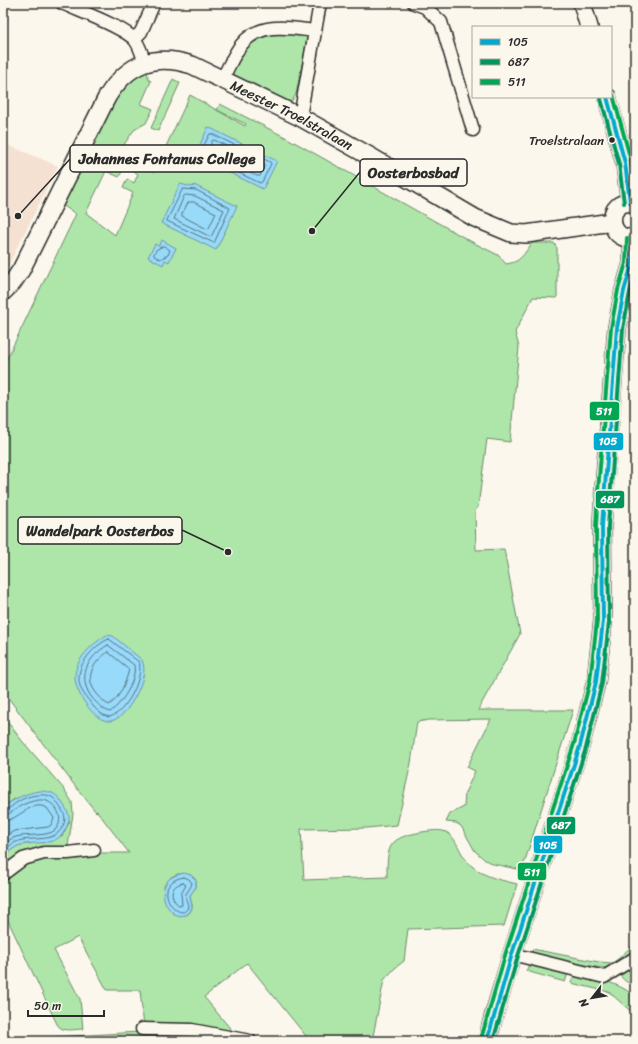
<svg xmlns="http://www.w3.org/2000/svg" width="638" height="1044" viewBox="0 0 638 1044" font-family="Sriracha,sans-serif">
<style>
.built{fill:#f4e1d2}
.green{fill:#aee6a9;stroke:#6c886a;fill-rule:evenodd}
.water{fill:#98dafa;stroke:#6c94a7}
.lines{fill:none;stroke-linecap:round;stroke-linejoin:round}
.shore{stroke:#57717e;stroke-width:1}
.street-casing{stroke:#2b2b2b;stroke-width:15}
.secondary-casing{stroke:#2b2b2b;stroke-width:20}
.street{stroke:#fbf7ec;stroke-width:12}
.secondary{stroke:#fbf7ec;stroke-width:17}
.bus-1-casing{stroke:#fbf7ec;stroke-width:7}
.bus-2-casing{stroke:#fbf7ec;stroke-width:7}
.bus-3-casing{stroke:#fbf7ec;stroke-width:7}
.bus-1{stroke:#00a9ce;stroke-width:4}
.bus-2{stroke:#00965e;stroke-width:4}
.bus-3{stroke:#00a651;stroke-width:4}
.bus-dot{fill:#2b2b2b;stroke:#fbf7ec;stroke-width:1.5}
.labels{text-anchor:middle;stroke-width:3;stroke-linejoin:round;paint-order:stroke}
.bus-label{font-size:13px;fill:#2b2b2b;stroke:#fbf7ec;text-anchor:end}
.street-label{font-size:14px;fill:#2b2b2b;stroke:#fbf7ec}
.leader{fill:none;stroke:#2b2b2b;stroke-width:1.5}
.callout-dot{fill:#2b2b2b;stroke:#fbf7ec;stroke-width:1.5}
.callout{fill:#fbf7ec;stroke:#2b2b2b;stroke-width:1.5}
.callout-label{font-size:15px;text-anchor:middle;font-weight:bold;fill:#2b2b2b}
.line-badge{stroke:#fbf7ec;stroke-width:1.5}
.badge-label{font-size:11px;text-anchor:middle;font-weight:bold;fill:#fff}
</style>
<rect width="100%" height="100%" fill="#fbf7ec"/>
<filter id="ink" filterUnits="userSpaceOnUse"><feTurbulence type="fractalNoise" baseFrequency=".025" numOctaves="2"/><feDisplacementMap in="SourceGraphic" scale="8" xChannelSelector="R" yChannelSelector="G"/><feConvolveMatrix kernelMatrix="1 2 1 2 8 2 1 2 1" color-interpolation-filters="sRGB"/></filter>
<g filter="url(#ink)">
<path class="built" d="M3,143L58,166L8,266L3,271Z"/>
<path class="green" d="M275,33L308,35L296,94L290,104L232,75L230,72L243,49L258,37Z
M147,72L149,80L151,81L141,104L153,109L146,123L134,130L125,143L123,154L125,166L119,177L106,171L86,213L115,235L133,193L123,188L127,179L134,183L138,174L132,170L134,166L137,165L141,169L143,167L154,172L190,95L245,126L246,124L217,110L220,104L287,138L472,242L498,255L506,264C521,262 523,255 532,243H554L557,248V298L533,297L515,332L519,347L510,442L487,439L478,507L475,511L476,550L504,549L520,634L478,710H573L522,870L493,864L485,860L475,851L461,826L456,823L446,822L450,814L464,807L465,793L475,771L467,767L491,719L429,720L417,722L411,763L397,825L367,828L301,829L304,880L387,877C387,844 389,838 422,832C430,831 439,829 446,832C455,836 459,850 464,857C477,876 497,879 517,884L504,926L408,929L404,961L395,968L384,980L372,1041H310L247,963L204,997L234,1033L144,1027L140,990H107L78,937L54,950L80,999L83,1029C74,1029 62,1033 57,1024L3,910V877L13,870L42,857L97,853H129L97,811L96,812L72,782L3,691V367L76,214L62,205L117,90L136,76ZM178,874L191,875L196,881V887L190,895C190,899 191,901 192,905C192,917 181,917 173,913L164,886L171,877Z
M173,79L180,83L158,131L151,128Z
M3,716L23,742L64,789L72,802L73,814L68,846L66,847L3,869V856L17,846L62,836L70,821L16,798L3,807Z
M635,943V955L615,968H602L539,957L533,954L532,949L599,962L612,963L618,959Z
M532,964L566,973L567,976L565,982L526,971L529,965Z
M635,964V982C628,984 626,982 621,977L620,972Z
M574,975C598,979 615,981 635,996V1015L609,992L571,983Z
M156,1031L240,1041H57L55,1037Z"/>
<path class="water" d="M208,127L277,161L263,189L195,156Z
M180,184L193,187L194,185L237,206L216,250L161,223Z
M162,240L176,248L169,262L165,260L163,265L148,257L155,244L159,246Z
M107,635L113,636L142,660C147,671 141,685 136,695C131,704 124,716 114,720C97,728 74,691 75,677C75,659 93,643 107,635Z
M40,791C49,791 56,793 61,801C67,810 72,816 67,826C57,850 38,839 18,846C13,848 8,853 3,856V807C15,799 25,793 40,791Z
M184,873L191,875L196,880V887L190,895C190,899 192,903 192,907C190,917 178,918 172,912C162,903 159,885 172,877C176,875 180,874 184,873Z"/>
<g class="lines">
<path class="shore" d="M210,134H212L270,162L271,164L262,182L260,183L201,155V152Z
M214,140L264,164V167L260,176H257L208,152V150L212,141Z
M183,189L196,190L230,208L214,243L167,221Z
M186,195L195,196L224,210L211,237L174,219L184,196Z
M189,202H194L216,213L209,228L207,229L182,216V214Z
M164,246L170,250L168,255L160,259L154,256V254L156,250Z
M109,639L139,662C144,677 126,714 109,717C101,715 95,709 90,702C84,695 78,686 79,677C79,662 96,644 109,639Z
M108,645L134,665C137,680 122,704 110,712C103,710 98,704 93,699C76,678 87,657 108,645Z
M108,652L129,669C126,682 120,698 109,705C104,703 101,698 97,694C84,678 92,663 108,652Z
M3,810C8,810 12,806 16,803C23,798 32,795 40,795C45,794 53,796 56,801C62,810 68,816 63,826C54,845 32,835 16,842C11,844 7,848 3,851
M3,815C10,815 14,810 19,807C25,803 32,801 39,800C54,798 67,819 55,830C48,837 26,834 16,837C11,838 7,842 3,845
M3,821C18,821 31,799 47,808L54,818L51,825L48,827L14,831L3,838
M184,877L189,879L192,883C191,888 188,890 186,894C184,899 190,904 187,909C178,923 148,883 184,877Z
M183,883L186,885L181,894L182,905L180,906C169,899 169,885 183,883Z"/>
<g class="street-casing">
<path id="street" d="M62,3C79,11 124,27 135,40C140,46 142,55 145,63
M414,3L425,7L441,22L473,130
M134,39L141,32L154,3
M222,79C228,69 234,53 242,44C261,21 290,28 315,31
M300,117L320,3
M3,874L23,859L44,853H68L94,850
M512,954L604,977L635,958
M142,1029L192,1030L250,1041"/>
</g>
<g class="secondary-casing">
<g id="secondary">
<path d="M582,3L589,27"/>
<path d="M607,97L625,163L630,202"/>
<path d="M635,203C603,197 607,245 635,237"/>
<path id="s1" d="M3,292L13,282L21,270L107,97C128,63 154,53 192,65L300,117L371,157L475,218L511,233L526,234L612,222"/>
<path d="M487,1041L494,1015L512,954L580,746L596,682L603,621L602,526L604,491L617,328L624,291L632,264L633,238"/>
</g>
</g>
<use href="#street" class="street"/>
<use href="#secondary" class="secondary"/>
<g class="bus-1-casing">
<path id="bus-1" d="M607,97L625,163L630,202
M487,1041L512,954L580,746L596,682L603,621L602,526L617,328L624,291L632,264L633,238"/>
</g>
<g class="bus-2-casing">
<path id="bus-2" d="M601,99L619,164L624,203
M493,1041L518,956L586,748L602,683L609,622L608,526L623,329L630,292L635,275"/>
</g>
<g class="bus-3-casing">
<path id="bus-3" d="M613,95L631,161L635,194
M481,1039L506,952L574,744L590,681L597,621L596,526L598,491L611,328L618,290L626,263L627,238"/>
</g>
<use href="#bus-1" class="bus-1"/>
<use href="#bus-2" class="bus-2"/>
<use href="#bus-3" class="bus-3"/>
</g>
</g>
<circle class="bus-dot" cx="612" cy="140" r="3.5"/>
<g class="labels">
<g class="bus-label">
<text x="604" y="145">Troelstralaan</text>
</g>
<g class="street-label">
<text dy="5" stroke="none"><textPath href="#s1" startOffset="433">Meester Troelstralaan</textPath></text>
</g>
</g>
<path class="leader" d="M18 216L70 159M312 231L360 172M228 552L182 530"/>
<g class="callout-dot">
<circle cx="18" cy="216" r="4"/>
<circle cx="312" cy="231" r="4"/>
<circle cx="228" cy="552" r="4"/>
</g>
<g class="callout">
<rect x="70" y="145" width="194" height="27" rx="4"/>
<rect x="360" y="159" width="107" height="27" rx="4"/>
<rect x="18" y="517" width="164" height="27" rx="4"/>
</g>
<g class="callout-label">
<text x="167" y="164">Johannes Fontanus College</text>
<text x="413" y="178">Oosterbosbad</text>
<text x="100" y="536">Wandelpark Oosterbos</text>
</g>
<g class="line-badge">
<rect x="589" y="401" width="31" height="20" rx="4" fill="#00a651"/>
<rect x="593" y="432" width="31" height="19" rx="4" fill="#00a9ce"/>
<rect x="595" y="490" width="30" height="19" rx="4" fill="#00965e"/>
<rect x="546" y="816" width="30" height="19" rx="4" fill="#00965e"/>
<rect x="533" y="835" width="30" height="19" rx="4" fill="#00a9ce"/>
<rect x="517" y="862" width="30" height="19" rx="4" fill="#00a651"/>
</g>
<g class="badge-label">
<text x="604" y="415">511</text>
<text x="608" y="445">105</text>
<text x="610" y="503">687</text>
<text x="561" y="829">687</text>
<text x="548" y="849">105</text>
<text x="532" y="876">511</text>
</g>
<rect width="638" height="1044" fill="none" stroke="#fbf7ec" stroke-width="16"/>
<rect x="8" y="8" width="622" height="1028" fill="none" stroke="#2b2b2b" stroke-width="1.5" filter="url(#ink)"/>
<rect x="472" y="26" width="140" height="72" fill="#fbf7ec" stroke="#a8a59f"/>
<rect x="480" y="39" width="20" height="6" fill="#00a9ce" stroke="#a8a59f"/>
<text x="508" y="46" font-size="12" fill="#2b2b2b">105</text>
<rect x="480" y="59" width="20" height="6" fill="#00965e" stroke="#a8a59f"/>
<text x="508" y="66" font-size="12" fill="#2b2b2b">687</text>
<rect x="480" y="79" width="20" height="6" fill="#00a651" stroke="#a8a59f"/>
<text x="508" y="86" font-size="12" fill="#2b2b2b">511</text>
<g transform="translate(592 998) rotate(239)" stroke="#fbf7ec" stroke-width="3" paint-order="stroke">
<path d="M0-3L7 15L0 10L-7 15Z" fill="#2b2b2b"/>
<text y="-6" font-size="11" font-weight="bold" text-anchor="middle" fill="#2b2b2b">N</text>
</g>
<path d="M28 1010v6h76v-6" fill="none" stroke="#2b2b2b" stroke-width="2"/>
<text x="34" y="1010" font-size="12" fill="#2b2b2b" stroke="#fbf7ec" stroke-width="3" paint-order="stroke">50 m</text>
</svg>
